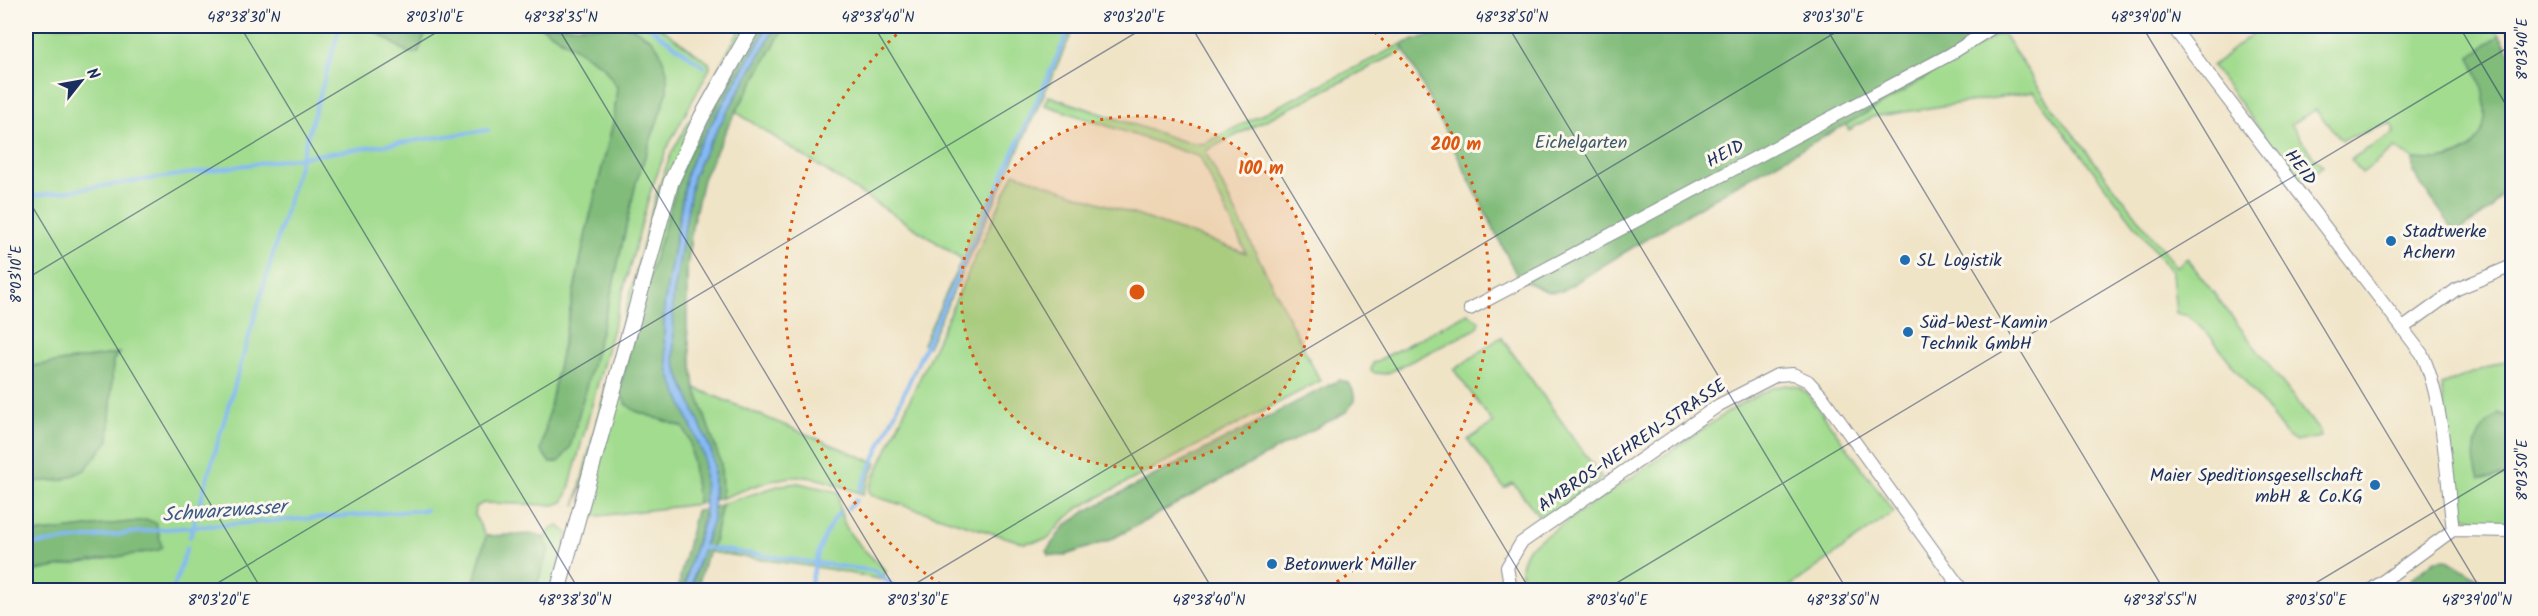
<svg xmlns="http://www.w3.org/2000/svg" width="2538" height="616" viewBox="0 0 2538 616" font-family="Kalam,sans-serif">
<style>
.green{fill:#a2dc8f;stroke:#5e8676;stroke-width:1.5}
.forest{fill:#81bc7a;stroke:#4e766c;stroke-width:1.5}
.water{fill:#85b9f3;stroke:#5074a8;stroke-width:1.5}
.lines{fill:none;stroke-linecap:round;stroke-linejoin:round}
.stream{stroke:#85b9f3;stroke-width:4}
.minor-casing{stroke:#868a92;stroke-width:14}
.tertiary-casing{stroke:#868a92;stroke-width:17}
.minor{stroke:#fff;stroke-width:12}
.tertiary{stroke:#fff;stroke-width:15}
.ticks{fill:none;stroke:#1b2f5e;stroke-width:1.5;stroke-opacity:0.45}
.ring{fill:none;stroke:#de5710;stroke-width:3;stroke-dasharray:3 6}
.poi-dot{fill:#1f6fb2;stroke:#fbf7ec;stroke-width:2}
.labels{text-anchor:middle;stroke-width:6;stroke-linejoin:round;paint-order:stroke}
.park-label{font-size:18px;fill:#3d5a6a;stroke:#fbf7ec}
.street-label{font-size:18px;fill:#1b2f5e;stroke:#fbf7ec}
.poi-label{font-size:18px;fill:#1b2f5e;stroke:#fbf7ec;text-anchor:start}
.water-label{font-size:20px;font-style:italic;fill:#3b588b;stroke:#fbf7ec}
.centre{fill:#de5710;stroke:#fbf7ec;stroke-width:3}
.ring-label{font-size:18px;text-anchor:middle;font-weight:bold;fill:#de5710;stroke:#fbf7ec;stroke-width:6;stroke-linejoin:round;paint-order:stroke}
.neatline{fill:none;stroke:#1b2f5e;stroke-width:2}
.ticks-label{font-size:15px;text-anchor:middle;fill:#1b2f5e}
</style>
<rect width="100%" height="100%" fill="#fbf7ec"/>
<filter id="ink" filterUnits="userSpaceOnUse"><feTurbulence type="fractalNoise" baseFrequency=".0167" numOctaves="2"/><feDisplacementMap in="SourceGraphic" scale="12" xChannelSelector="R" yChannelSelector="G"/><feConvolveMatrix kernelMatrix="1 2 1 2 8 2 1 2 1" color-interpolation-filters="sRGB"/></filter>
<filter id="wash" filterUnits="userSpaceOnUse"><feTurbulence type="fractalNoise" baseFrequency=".008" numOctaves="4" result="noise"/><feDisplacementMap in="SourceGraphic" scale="24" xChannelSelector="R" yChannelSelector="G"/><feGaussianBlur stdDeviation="1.35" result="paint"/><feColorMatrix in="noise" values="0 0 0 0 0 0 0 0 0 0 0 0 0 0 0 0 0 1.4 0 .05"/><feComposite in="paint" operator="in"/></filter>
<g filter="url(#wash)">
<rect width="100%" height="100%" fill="#f0e4c7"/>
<path class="green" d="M26,26H367L409,53H418L428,26H540L603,66L617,87L614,119L586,233L541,450L550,463L612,290L636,181L667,93L652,40L630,26H658L709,63L710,68L667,148L650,193L568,492L563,502L555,505L483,503L476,507L475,516L486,536L472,590H26V573L66,565L148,520L26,534V482L63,480L109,440L113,360L119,353L26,367Z
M742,26H748L575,506L655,198L671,154Z
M785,26H1075L928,347L923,344L962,259L736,112Z
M2262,26H2494L2500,35L2470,57C2479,77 2490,102 2485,125C2478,154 2442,164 2415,159C2408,158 2401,152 2395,148L2362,173L2351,159L2394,133L2392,123L2342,140L2315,110L2291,124L2312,155L2323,166L2307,178L2298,180L2212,66Z
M2002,32L2047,100L2176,267L2187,258L2320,432L2321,437L2296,442L2287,436L2211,337L2188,316L2176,313L2172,273L2033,92L1872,117L1849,130L1845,124Z
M1402,44L1404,50L1207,150L1206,153L1320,381L1080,507L1063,521L1048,539L1024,543L870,495L869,489L1014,173L1246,253L1200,157L1045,105L1049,96L1182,141L1203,144Z
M1468,313L1480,322L1476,329L1386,374L1375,373L1371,370L1373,363Z
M1501,337L1602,478L1542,520L1513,483L1504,488L1468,440L1493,423L1454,370Z
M2512,358V517L2507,522L2477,520L2464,516L2453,486L2441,385Z
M1786,385L1799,387L1808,394L1894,512L1785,590H1527C1518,576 1520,561 1529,547L1740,404L1772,388Z
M695,388L876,463L863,494C842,487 817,475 795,477C771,478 745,490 722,498L721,464Z
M619,392L636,411L683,427L690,441L698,504L591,517L588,507Z
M798,483L839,492C837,531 861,546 886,571L883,580L829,569L709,552L714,542L722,504L781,485Z
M559,526L568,533L554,590H535L549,549L544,538L553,527Z"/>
<path class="forest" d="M367,26H428L418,53H408Z
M540,26H630L652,40L659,49L667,71V93L636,183L612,290L570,448L559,462L550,463L541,450L586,233L614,119L617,87L603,66Z
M760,26H768L697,148L687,172L664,305V340L669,373L701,446L704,457L706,502L698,504L690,441L683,427L636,411L627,405L619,392L645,290L685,161Z
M776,26H785L729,124L703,179L692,227L687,269V328L695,387L721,464L722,498L714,500V466L711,450L679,375L674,358L673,299L693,177L704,153Z
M1459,26H1997C1930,82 1842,126 1765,169C1696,207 1629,250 1562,291L1548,292L1518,278L1402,44Z
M2500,35L2512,56V179L2491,209L2456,233L2413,173V159C2428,160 2446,161 2459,155C2499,136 2485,88 2470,57Z
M120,353L113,360L109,440L85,470L63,480L26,482V367Z
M1339,380L1347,382L1353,390L1355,401L1346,412L1110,540L1063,556L1049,555L1047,550L1064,527L1086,511Z
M2499,413L2510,418L2512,423V468L2507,475L2492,478H2479C2468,451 2477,428 2499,413Z
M722,504L714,542L705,560L697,590H692C695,562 712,537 713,508Z
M705,510L685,582V590H679L680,577L696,511Z
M148,520L156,523L162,547L159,550L26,572V534Z
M536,534L544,538L549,549L535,590H472L486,536Z
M2446,559L2485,583L2487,590H2412L2410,589V580L2435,560Z"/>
<path class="water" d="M768,26H776L704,153L693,177L673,299L674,358L679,375L711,450L714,466L713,520L694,575L692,590H685L689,565L705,518L704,457L669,373L664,340V305L687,173L697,148Z"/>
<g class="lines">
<path class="stream" d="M648,26L704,67
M26,197L488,130
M860,490L1071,26
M848,508L856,500
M190,537L340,26
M26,545L165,529L426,510
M701,547L875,571L898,590
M173,590L187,547
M810,590C814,564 821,534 839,513"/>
</g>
</g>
<g filter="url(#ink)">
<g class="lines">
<g class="minor-casing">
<path id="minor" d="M2172,26L2422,354C2444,401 2446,477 2453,530
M2503,26L2512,41
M1470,309L1949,55L1995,26
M2403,328L2457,289L2512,266
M1515,590L1510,584L1507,567L1521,543L1719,405L1777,375L1793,374L1808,381L1821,395L1962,590
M2371,590L2453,530L2512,531"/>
</g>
<g class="tertiary-casing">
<path id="tertiary" d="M558,590L671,182L701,118L753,26"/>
</g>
<use href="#minor" class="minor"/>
<use href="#tertiary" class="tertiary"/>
</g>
</g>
<path class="ticks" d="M240,26L579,590M557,26L896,590M874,26L1213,590M1191,26L1530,590M1508,26L1847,590M1825,26L2164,590M2142,26L2481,590M2459,26L2512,115M26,196L262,590M26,279L447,26M206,590L1147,26M905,590L1846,26M1605,590L2512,45M2304,590L2512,465"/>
<circle cx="1137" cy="292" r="176" fill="#de5710" fill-opacity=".12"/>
<g class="ring">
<circle cx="1137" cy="292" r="176"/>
<path d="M948 589A352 352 0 0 1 906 26M1368 26A352 352 0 0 1 1326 589"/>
</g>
<g class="poi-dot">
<circle cx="2391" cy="241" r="6"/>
<circle cx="1905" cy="260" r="6"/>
<circle cx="1908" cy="332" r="6"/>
<circle cx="2375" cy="485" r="6"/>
<circle cx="1272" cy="564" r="6"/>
</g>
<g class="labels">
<g class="park-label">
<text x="1581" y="148">Eichelgarten</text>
</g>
<g class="street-label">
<text transform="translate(1725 153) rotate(-28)" y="6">HEID</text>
<text transform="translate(2301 167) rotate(53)" y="6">HEID</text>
<text transform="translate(1632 445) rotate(-34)" y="6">AMBROS-NEHREN-STRASSE</text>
</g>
<g class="poi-label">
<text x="2403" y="237">Stadtwerke<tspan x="2403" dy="21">Achern</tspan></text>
<text x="1917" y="266">SL Logistik</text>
<text x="1920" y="328">Süd-West-Kamin<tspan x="1920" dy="21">Technik GmbH</tspan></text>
<text x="2363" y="481" text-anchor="end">Maier Speditionsgesellschaft<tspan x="2363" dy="21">mbH &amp; Co.KG</tspan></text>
<text x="1284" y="570">Betonwerk Müller</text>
</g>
<g class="water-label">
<text transform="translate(224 510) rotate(-4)" y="7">Schwarzwasser</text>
</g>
</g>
<circle cx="1137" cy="292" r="9" class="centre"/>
<g class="ring-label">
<text x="1456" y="150">200 m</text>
<text x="1261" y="174">100 m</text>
</g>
<rect width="2538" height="616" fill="none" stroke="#fbf7ec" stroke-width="66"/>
<g transform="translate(81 81) rotate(59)" stroke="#fbf7ec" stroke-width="4.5" paint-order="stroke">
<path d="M0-4.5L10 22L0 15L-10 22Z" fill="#1b2f5e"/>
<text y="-9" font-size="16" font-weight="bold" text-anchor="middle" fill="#1b2f5e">N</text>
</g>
<rect x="33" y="33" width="2472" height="550" class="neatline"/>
<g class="ticks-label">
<text x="244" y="22">48°38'30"N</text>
<text x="435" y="22">8°03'10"E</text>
<text x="561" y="22">48°38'35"N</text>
<text x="878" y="22">48°38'40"N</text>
<text x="1134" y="22">8°03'20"E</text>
<text x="1512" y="22">48°38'50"N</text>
<text x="1833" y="22">8°03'30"E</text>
<text x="2146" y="22">48°39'00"N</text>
<text transform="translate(2522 49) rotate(-90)" y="5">8°03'40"E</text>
<text transform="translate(16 274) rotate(-90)" y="5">8°03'10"E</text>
<text transform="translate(2522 470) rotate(-90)" y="5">8°03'50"E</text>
<text x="219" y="605">8°03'20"E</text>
<text x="575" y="605">48°38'30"N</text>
<text x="918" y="605">8°03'30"E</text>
<text x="1209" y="605">48°38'40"N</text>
<text x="1617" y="605">8°03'40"E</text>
<text x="1843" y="605">48°38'50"N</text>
<text x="2160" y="605">48°38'55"N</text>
<text x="2316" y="605">8°03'50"E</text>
<text x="2477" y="605">48°39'00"N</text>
</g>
</svg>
